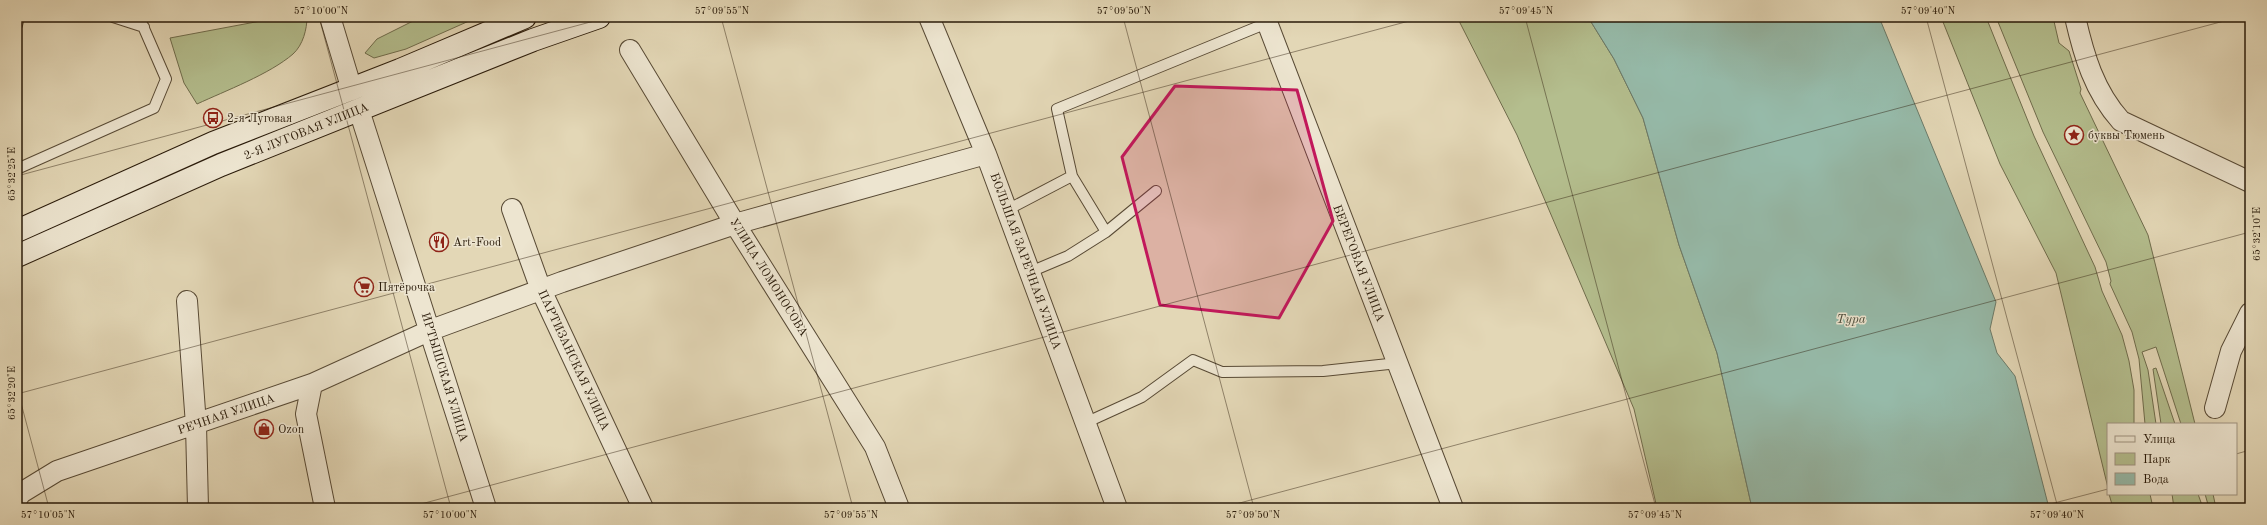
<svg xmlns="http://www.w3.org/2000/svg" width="2267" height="525" viewBox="0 0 2267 525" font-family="'Old Standard TT',serif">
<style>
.green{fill:#b4be8e;stroke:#6f6c4c}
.water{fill:#96baa9;stroke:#6b7a69}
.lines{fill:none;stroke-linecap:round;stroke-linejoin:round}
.service-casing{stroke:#584a35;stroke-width:12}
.minor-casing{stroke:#584a35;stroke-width:22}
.secondary-casing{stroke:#2a1b0a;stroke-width:24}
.service{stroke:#ede5d0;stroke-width:10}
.minor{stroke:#ede5d0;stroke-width:20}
.secondary{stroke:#ede5d0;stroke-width:22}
.marked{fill:#c2185b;fill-opacity:0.2;stroke:#c2185b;stroke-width:3;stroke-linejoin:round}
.ticks{fill:none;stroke:#2a1b0a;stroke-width:1;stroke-opacity:0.45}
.labels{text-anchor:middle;stroke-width:3;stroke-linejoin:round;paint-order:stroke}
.poi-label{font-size:12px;fill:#2a1b0a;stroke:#ede5d0;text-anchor:start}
.street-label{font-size:12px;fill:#2a1b0a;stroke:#ede5d0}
.water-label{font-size:13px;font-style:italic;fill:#4a4b3a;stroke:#ede5d0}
.neatline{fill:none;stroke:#2a1b0a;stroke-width:1.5}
.ticks-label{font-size:10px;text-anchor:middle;fill:#2a1b0a}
</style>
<rect width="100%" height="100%" fill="#e3d7b6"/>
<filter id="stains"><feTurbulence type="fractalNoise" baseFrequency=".005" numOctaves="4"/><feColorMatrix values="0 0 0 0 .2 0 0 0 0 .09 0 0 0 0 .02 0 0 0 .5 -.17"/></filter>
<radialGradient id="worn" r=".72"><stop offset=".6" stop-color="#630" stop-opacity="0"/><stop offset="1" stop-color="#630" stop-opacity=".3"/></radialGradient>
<path class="green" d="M282,17H307C307,29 303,45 293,54C270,74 225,91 197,104L184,83L170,38Z
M421,17H478L406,49L374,58L365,53L377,39Z
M1457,17H1588L1614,59L1643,118L1679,245L1717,353L1752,508H1657L1634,409L1517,135Z
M1941,17H1986L2034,136L2095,267L2102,291L2122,335L2129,361L2134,390V424H2108V488L2056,273L2000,164Z
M1996,17H2053L2059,43L2069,51L2081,89L2080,93L2148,235L2195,424H2181L2156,347L2142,352L2148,370L2156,424H2145L2139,359L2132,332L2110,284L2111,281L2106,262L2043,132Z
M2156,368L2175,424H2161L2153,369Z
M2109,494H2150L2153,508H2113Z
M2172,494H2198L2203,508H2174Z
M2205,494H2213L2216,508H2209Z"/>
<path class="water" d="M1588,17H1879L1996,302L1990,329L1997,353L2015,376L2049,508H1752L1717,353L1679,245L1643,118L1614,59Z"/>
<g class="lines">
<g class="service-casing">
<path id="service" d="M113,17L144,27
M17,25L19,17
M17,169L154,108L166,79L139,17
M1007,210L1072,176
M1106,232L1072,176L1057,109L1267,23
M1030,272L1068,256L1106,232L1156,191
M1085,423L1142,397L1193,360L1222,372L1323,371L1398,363"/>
</g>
<g class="minor-casing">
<path id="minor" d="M330,17L352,90
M929,17L986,154L1117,508
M1265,17L1453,508
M2075,17C2084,56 2094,91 2121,121L2250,182
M630,50L735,224L875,447L899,508
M359,110L486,508
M512,209L541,290L643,508
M187,301L196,425L198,508
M312,384L306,414L325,508
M2215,408L2231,351L2250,313
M17,499L21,493L57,471L312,384L431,330L562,282L735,224L986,154"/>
</g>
<g class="secondary-casing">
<path id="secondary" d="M17,231L213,143L400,70L525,17
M17,256L221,165L533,40L599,17"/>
</g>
<use href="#service" class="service"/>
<use href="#minor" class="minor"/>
<use href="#secondary" class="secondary"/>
</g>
<path class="marked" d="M1175,86L1297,90L1333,221L1279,318L1160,305L1122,157Z"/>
<path class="ticks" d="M319,17L451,508M721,17L853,508M1123,17L1254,508M1525,17L1656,508M1926,17L2058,508M17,176L609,17M17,388L49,508M17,394L1424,17M2236,454L2250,450M406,508L2239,17M1221,508L2250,232M2035,508L2108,489"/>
<defs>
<g id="bus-ring" transform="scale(1)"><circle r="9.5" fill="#ede5d0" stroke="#8f2418" stroke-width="1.5"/><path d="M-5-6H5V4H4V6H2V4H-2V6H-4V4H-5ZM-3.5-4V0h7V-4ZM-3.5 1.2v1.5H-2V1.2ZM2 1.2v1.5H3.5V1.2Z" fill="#8f2418"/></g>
<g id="sight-ring" transform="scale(1)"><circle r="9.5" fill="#ede5d0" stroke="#8f2418" stroke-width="1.5"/><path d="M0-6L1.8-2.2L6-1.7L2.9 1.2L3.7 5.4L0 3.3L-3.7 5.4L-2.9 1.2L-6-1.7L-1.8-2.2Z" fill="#8f2418"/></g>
<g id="restaurant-ring" transform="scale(1)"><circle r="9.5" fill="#ede5d0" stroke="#8f2418" stroke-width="1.5"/><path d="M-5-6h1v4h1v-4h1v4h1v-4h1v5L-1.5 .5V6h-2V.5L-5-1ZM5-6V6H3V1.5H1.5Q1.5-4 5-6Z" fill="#8f2418"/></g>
<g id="supermarket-ring" transform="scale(1)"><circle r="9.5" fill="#ede5d0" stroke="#8f2418" stroke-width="1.5"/><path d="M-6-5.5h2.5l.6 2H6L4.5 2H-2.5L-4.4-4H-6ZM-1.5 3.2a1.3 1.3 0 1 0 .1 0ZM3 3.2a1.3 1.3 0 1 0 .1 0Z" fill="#8f2418"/></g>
<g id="shop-ring" transform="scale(1)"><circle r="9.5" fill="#ede5d0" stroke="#8f2418" stroke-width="1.5"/><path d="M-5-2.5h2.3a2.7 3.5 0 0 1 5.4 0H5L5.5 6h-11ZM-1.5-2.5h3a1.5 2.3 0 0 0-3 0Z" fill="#8f2418"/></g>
</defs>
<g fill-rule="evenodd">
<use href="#bus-ring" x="213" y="118"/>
<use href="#sight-ring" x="2074" y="135"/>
<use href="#restaurant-ring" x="439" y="242"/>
<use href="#supermarket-ring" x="364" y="287"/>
<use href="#shop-ring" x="264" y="429"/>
</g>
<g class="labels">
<g class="poi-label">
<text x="227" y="122">2-я Луговая</text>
<text x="2088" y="139">буквы Тюмень</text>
<text x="453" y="246">Art-Food</text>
<text x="378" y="291">Пятёрочка</text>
<text x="278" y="433">Ozon</text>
</g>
<g class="street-label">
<text transform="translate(306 131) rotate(-22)" y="4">2-Я ЛУГОВАЯ УЛИЦА</text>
<text transform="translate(1026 261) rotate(70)" y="4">БОЛЬШАЯ ЗАРЕЧНАЯ УЛИЦА</text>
<text transform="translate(1359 263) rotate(69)" y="4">БЕРЕГОВАЯ УЛИЦА</text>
<text transform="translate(769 277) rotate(58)" y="4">УЛИЦА ЛОМОНОСОВА</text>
<text transform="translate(574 360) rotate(65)" y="4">ПАРТИЗАНСКАЯ УЛИЦА</text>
<text transform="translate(445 377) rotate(73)" y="4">ИРТЫШСКАЯ УЛИЦА</text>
<text transform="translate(226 414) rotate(-19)" y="4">РЕЧНАЯ УЛИЦА</text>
</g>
<g class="water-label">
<text x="1851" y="323">Тура</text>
</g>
</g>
<rect width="2267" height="525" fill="none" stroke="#e3d7b6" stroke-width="44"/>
<rect x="2107" y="423" width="130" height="72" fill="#ede5d0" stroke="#9f9481"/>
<rect x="2115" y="436" width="20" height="6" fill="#ede5d0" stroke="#9f9481"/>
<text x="2143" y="443" font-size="12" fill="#2a1b0a">Улица</text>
<rect x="2115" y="453" width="20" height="12" fill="#b4be8e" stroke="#9f9481"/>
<text x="2143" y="463" font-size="12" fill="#2a1b0a">Парк</text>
<rect x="2115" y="473" width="20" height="12" fill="#96baa9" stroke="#9f9481"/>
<text x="2143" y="483" font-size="12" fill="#2a1b0a">Вода</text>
<rect x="22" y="22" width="2223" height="481" class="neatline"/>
<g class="ticks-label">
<text x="321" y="14">57°10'00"N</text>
<text x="722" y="14">57°09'55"N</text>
<text x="1124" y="14">57°09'50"N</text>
<text x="1526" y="14">57°09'45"N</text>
<text x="1928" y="14">57°09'40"N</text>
<text transform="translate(11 174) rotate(-90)" y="4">65°32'25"E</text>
<text transform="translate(2256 234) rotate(-90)" y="4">65°32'10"E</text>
<text transform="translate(11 393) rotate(-90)" y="4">65°32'20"E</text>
<text x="48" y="518">57°10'05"N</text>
<text x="450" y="518">57°10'00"N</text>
<text x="851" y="518">57°09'55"N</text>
<text x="1253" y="518">57°09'50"N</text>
<text x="1655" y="518">57°09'45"N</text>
<text x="2057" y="518">57°09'40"N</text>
</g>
<rect width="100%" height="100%" filter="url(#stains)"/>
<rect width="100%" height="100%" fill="url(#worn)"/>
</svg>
